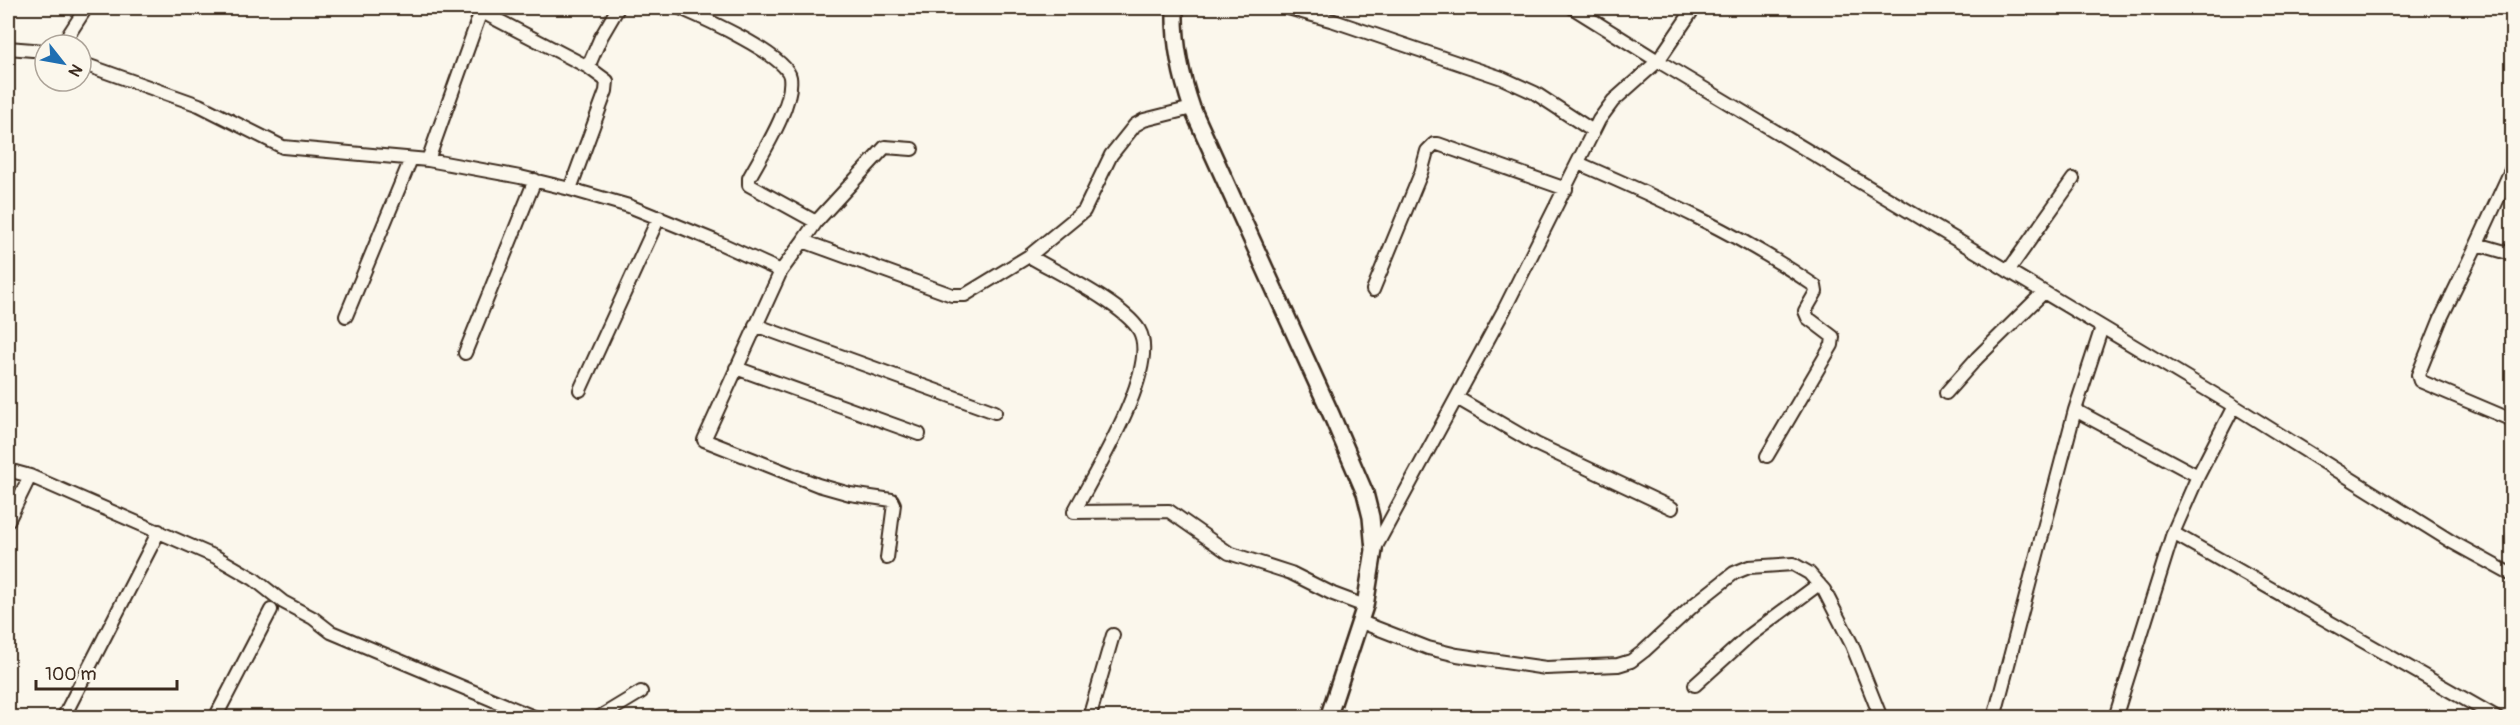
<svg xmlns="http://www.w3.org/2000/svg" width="2520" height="725" viewBox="0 0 2520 725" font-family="Pangolin,sans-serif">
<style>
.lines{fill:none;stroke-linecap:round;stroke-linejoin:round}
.minor-casing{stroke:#3b2a1e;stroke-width:16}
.major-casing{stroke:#3b2a1e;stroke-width:20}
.minor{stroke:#fbf7ec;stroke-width:12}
.major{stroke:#fbf7ec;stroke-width:15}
</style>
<rect width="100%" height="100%" fill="#fbf7ec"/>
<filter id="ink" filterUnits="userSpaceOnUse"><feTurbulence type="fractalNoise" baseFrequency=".0167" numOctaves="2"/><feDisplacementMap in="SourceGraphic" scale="12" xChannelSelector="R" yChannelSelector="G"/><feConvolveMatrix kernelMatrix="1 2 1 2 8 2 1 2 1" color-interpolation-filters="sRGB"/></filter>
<g filter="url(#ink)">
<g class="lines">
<g class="minor-casing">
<path id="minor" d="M680,8C701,17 787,55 790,77C794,105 762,154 749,178V185L816,222L803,241L952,295H965L1029,256L1084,211L1111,155L1135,125L1144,120L1192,108
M1288,8L1334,21L1502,78L1535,93L1593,131
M1694,8L1658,61L2234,406L2452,542L2512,575
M62,45L86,8
M8,48L45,51
M81,63L199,105L283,147L428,160L520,177L570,189L629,206L715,241L781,271
M588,67L601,37L618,8
M428,160L480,14L484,13L588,67L607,81L606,91L570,189
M1578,163C1659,198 1742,235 1815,286L1816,292L1805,311L1808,318L1833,337L1832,345L1767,456
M816,222L885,147L912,149
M803,241L781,271L704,440L818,485L850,494L892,500L894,504L887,558
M2477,244L2512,168
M2512,254L2477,244L2441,318L2418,375L2420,381L2512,420
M1029,256C1056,272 1123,304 1139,330C1161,368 1093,475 1074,512L1169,511L1229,553L1291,573L1333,594L1365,606
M2008,271L2073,179
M1373,290L1421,173L1427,151L1434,144H1438L1566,189
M346,316L411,159
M755,325L995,412
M465,353L535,180
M736,368L919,434
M580,390L659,217
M1946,393L1977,358L2043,293
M1457,398L1536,444L1672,508
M2075,410L2198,476
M8,470L30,476L216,557L254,579L283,602L313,618L331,632L536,718
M8,521L30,476
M2173,533L2498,718
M1374,550L1504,310L1599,120L1613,101L1658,61L1573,8
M1361,622L1428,648L1457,655L1546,668L1618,665L1631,661L1644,651L1696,603L1734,573L1749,567L1793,564L1809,573L1824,590L1852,645L1881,718
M1695,685L1749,636L1819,584
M63,718L159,531
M215,718L271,610
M598,718L641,692
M1089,718L1113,635
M1994,718L2075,410L2102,327
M2115,718L2173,533L2198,476L2234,406"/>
</g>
<g class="major-casing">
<path id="major" d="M1175,8C1174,42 1181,76 1192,108L1331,414L1365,493L1371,517L1374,550L1365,606L1328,718"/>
</g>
<use href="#minor" class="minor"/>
<use href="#major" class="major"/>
</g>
</g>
<rect width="2520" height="725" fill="none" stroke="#fbf7ec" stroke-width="30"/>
<rect x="15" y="15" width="2490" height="695" fill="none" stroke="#3b2a1e" stroke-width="2" filter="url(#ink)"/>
<g transform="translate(63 63) rotate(121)"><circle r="28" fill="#fbf7ec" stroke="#aea59a" stroke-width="1.5"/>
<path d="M0-4.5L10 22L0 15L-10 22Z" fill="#1f6fb2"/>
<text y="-9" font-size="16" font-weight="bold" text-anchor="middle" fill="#3b2a1e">N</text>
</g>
<path d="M36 680v9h141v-9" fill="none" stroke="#3b2a1e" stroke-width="3"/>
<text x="45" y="680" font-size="18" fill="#3b2a1e" stroke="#fbf7ec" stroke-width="4.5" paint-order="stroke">100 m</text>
</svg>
